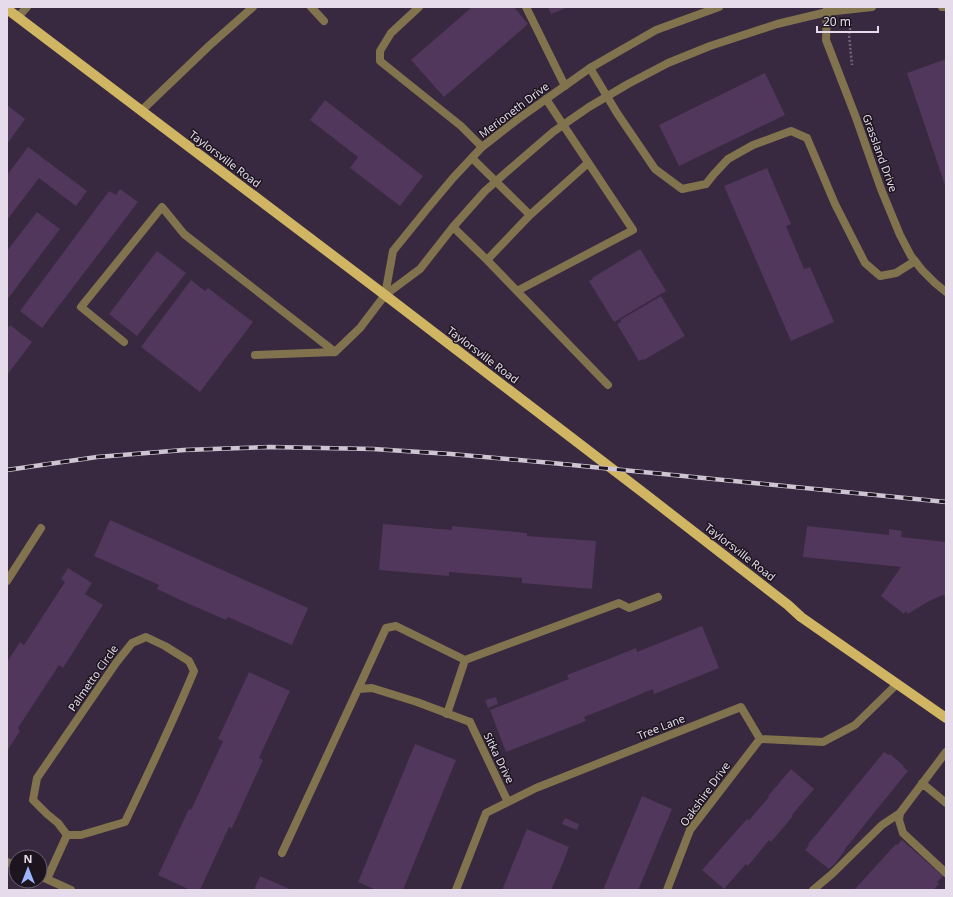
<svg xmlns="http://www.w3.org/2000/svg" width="953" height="897" viewBox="0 0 953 897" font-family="'Noto Sans',sans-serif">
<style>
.building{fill:#50375b}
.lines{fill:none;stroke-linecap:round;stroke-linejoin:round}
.path{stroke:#726479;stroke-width:2.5;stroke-dasharray:2 2;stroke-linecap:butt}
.lane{stroke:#80734d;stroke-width:8}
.street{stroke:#80734d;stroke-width:8}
.primary{stroke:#d0b663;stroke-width:10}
.rail-casing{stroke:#cec4d4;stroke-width:4.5}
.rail{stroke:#1c151f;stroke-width:3;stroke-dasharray:9;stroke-linecap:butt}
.labels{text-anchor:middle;stroke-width:3;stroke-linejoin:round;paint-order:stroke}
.street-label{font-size:11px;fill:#e5dbea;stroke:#1c151f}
</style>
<rect width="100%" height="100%" fill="#382840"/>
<path class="building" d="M472,7H514L528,24L444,97L411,60Z
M548,7H568L551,14Z
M946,59V188L907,73Z
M765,73L785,115L679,166L659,125Z
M325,100L423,176L400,206L350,168L358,157L310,120Z
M7,105L25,119L7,144Z
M28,147L87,191L76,206L39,178L7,220V175Z
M767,168L791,224L786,226L804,269L810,267L834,322L791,341L724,186Z
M120,189L138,202L42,328L20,311L109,191L116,195Z
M37,212L60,229L7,300V251Z
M640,249L666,291L614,322L589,281L593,279L592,278Z
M157,251L186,273L137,336L109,314Z
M191,280L205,291L208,288L253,322L200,392L141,347Z
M661,296L685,336L644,360V359L639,361L617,324L621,322L620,320Z
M10,325L32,342L7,375V329Z
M110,520L308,608L292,645L228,617L226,620L189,604L157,589L159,585L94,556Z
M383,524L452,530V526L527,533V536L596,541L592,589L522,583V578L449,572V576L379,570Z
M807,526L889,535V529L902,531L901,537L946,542V598L943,595L927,602L908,614L906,611L904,614L881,596L901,567L803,557Z
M68,568L92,583L85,594L103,605L63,668L59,665L18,728L20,731L7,751V662L20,642L24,645L65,582L61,579Z
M702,626L719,668L654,694L653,689L612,706L584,717L586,721L506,752L490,710L569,679L567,675L606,660L636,648L637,652Z
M249,672L290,691L259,758L263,760L232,828L229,827L200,890H190L158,875L189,809L191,810L223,741L218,739Z
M496,697L498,704L488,708L485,700Z
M415,744L456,760L403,890H376L358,882Z
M884,752L889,755L890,754L904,766L903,767L908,771L845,849V850L834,865H833L829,869L805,850L809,845L808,844L820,830Z
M791,769L814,789L792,815L793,816L771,842L769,840L757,855L748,866L746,864L724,889L702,870L747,819L749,820L751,818L769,797L768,796Z
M642,796L672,809L647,869L638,890H603Z
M565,818L579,824L577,830L562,824Z
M527,829L569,847L560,870L551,890H502Z
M902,840L943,876L937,882L939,884L933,890H854L896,844L897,845Z
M260,876L292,890H254Z"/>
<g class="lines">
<path class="path" d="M851,24L849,35L852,65"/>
<path class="lane" d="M311,7L324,21
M419,7L391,33L380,51V61L461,126L482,147
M526,7L565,86
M18,17L27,7
M590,68L617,113L655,169L682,189L706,184L714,174L728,159L753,145L791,131L807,138L835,204L865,263L880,276L896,273L915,261
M141,111L210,45L253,7
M530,215L588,163
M453,227L487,260L530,215L472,158
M487,260L608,385
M517,291L633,230L546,99
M124,342L81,307L162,207L184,234L335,352L360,328L385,295
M255,355L335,352
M358,689L386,628L396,626L465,660L619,603L629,608L658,597
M447,714L465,660
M946,752L900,813L899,820L903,833L946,873
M922,783L946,803
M282,853L358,689L372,688L417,702L470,722
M813,890L832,874L882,825L900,813"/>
<path class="street" d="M942,7H946
M827,8L826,40L855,115L881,189L900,235L911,256L922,270L935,283L946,292
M385,295L420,269L453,227L485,191L510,169L553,132L563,125L589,107L628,84L668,63L710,46L777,24L827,12L872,7
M385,295L393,251L427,209L453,178L482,147L518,119L590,68L656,30L719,7
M7,581L41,528
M146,637L165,646L189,661L194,671C173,722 149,772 125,822L81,835H67L58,823L47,814L33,800L37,778L116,663L132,643Z
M470,722L508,802
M7,862L16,866
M40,876L71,890
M47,879L67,835
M456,890L486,813L536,788L741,707L760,739L823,742L855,725L897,684
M667,890L690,830L760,739"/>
<path class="primary" d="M7,9L385,295L645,494L788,605L801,617L946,718"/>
<g class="rail-casing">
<path id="rail" d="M7,470L97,457L184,450L270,447L373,449L451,454L552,463L946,502"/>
</g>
<use href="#rail" class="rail"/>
</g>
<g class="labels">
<g class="street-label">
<text transform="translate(514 110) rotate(-37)" y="4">Merioneth Drive</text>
<text transform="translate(880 153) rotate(70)" y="4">Grassland Drive</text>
<text transform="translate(225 159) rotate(37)" y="4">Taylorsville Road</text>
<text transform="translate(483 355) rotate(37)" y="4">Taylorsville Road</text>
<text transform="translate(740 552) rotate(38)" y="4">Taylorsville Road</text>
<text transform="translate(93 678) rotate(-55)" y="4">Palmetto Circle</text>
<text transform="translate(661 727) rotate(-22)" y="4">Tree Lane</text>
<text transform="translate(499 758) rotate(64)" y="4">Sitka Drive</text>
<text transform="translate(705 794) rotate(-54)" y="4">Oakshire Drive</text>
</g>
</g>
<rect width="953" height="897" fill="none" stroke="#e5dbea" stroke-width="16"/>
<g transform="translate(28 869)"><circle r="19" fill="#1c151f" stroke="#6c6470"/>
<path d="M0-3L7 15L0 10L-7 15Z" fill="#9eb4fd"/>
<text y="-6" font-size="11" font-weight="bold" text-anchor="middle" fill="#e5dbea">N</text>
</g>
<path d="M817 26v6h61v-6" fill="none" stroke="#e5dbea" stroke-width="2"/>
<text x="823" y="26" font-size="12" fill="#e5dbea" stroke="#1c151f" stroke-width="3" paint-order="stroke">20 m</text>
</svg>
